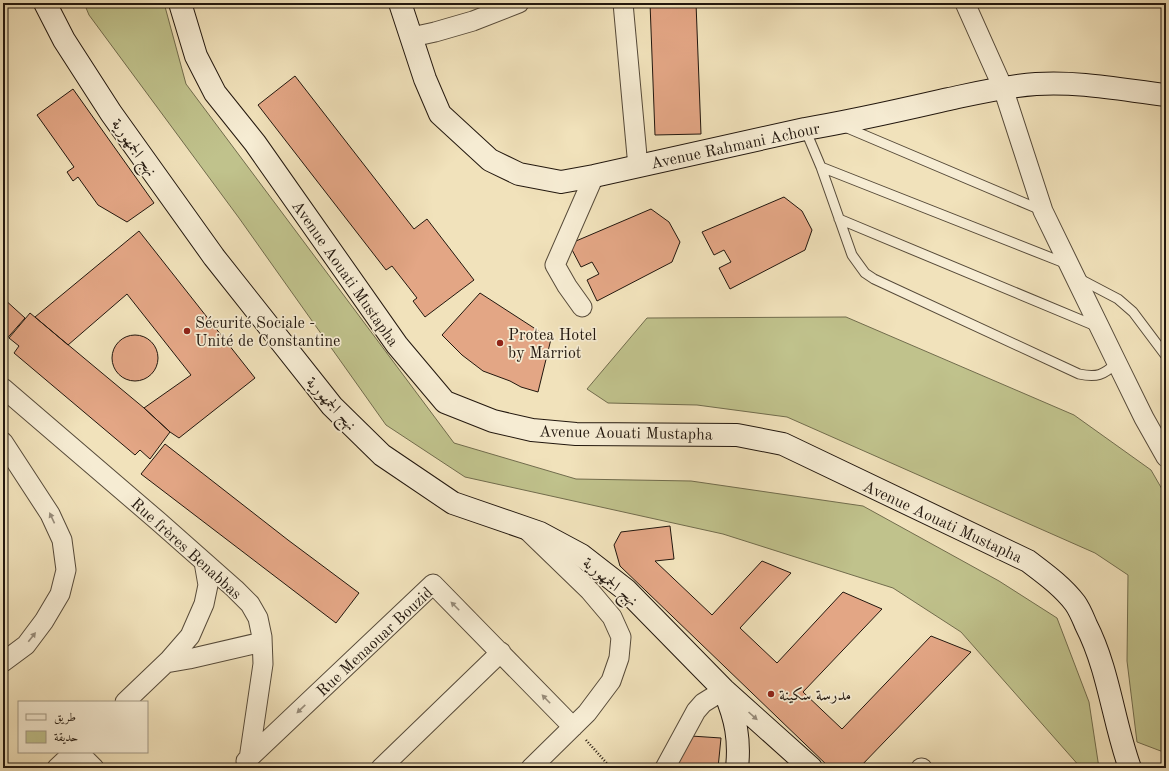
<svg xmlns="http://www.w3.org/2000/svg" width="1169" height="771" viewBox="0 0 1169 771" font-family="'Old Standard TT',Amiri,serif">
<style>
.green{fill:#c0c28c;stroke:#716c4d}
.building{fill:#e3a685;stroke:#22170e}
.lines{fill:none;stroke-linecap:round;stroke-linejoin:round}
.lane-casing{stroke:#564a39;stroke-width:11}
.street-casing{stroke:#564a39;stroke-width:21}
.secondary-casing{stroke:#22170e;stroke-width:24}
.path{stroke:#22170e;stroke-width:2.5;stroke-dasharray:1 2;stroke-linecap:butt}
.lane{stroke:#f6ecd3;stroke-width:9}
.street{stroke:#f6ecd3;stroke-width:19}
.secondary{stroke:#f6ecd3;stroke-width:22}
.oneway{fill:#978c7a}
.poi-dot{fill:#8f2418;stroke:#f6ecd3;stroke-width:1.5}
.labels{text-anchor:middle;stroke-width:3.5;stroke-linejoin:round;paint-order:stroke}
.street-label{font-size:16px;fill:#22170e;stroke:#f6ecd3}
.poi-label{font-size:16px;fill:#22170e;stroke:#f6ecd3;text-anchor:start}
</style>
<rect width="100%" height="100%" fill="#f1e2bb"/>
<filter id="stains"><feTurbulence type="fractalNoise" baseFrequency=".005" numOctaves="4"/><feColorMatrix values="0 0 0 0 .2 0 0 0 0 .09 0 0 0 0 .02 0 0 0 .5 -.17"/></filter>
<radialGradient id="worn" r=".72"><stop offset=".6" stop-color="#630" stop-opacity="0"/><stop offset="1" stop-color="#630" stop-opacity=".3"/></radialGradient>
<path class="green" d="M84,3H164L186,84L454,443L576,479L691,481L863,506L999,581L1057,618L1089,702L1099,768H1081L961,632L893,588L723,534L465,477L386,425L239,218L89,15Z
M846,317L1074,415L1151,470L1166,496V753L1137,742L1127,661L1128,575L1095,553L787,417L697,405L608,403L587,389L647,318Z"/>
<path class="building" d="M650,3H696L701,134L655,135Z
M295,76L414,229L427,219L474,280L425,317L413,301L417,298L392,266L386,270L258,105Z
M73,89L154,203L127,222L98,205L78,177L73,181L67,172L74,167L37,115Z
M784,197L802,211L812,230L805,250L730,289L719,268L731,262L724,250L714,255L702,232Z
M651,209L669,222L680,242L672,262L597,301L587,280L599,274L592,262L581,267L569,244Z
M139,231L255,378L179,438L170,432L144,408L191,375L127,294L68,345L35,317Z
M480,293L551,339L538,392L521,387L510,381L483,371L462,355L442,335Z
M3,298L25,318L3,343Z
M30,313L144,408L170,432L150,459L140,450L135,455L14,353L19,346L9,338Z
M112 358a23 23 0 1 1 46 0a23 23 0 1 1-46 0Z
M165,444L288,540L359,593L336,623L141,474Z
M670,526L674,559L655,561L712,615L762,561L791,573L740,628L777,663L843,592L882,609L803,692L842,729L931,636L971,652L859,768H830L620,566L614,545L621,532Z
M691,736L721,738L718,768H673Z"/>
<g class="lines">
<g class="lane-casing">
<path id="lane" d="M845,127L1041,210
M805,129L821,167L852,255L865,273L874,279L1079,374C1097,378 1103,375 1117,363
M821,167L1067,264
M839,219L1098,327
M1078,278L1118,299L1133,312L1166,356"/>
</g>
<g class="street-casing">
<path id="street" d="M623,3L638,167
M965,3L1003,88L1043,211L1117,363L1144,418L1166,457
M412,37L435,32L473,21L519,3
M582,307L567,286L555,265L594,176
M3,388L158,521L235,589L250,604L258,618L262,637L263,664L249,759
M3,442L50,514L62,540L66,570L60,594L44,621L26,645L3,662
M529,532L590,591L612,617L621,637L619,658L611,681L587,713L531,768
M166,663L189,659L262,642
M125,702L170,659L190,636L204,604L208,585L204,562
M78,752L94,768
M246,761L433,584L573,727
M57,768L74,752
M381,768L501,652
M665,768L696,711L703,703L724,690
M921,768H922"/>
</g>
<g class="secondary-casing">
<path id="secondary" d="M45,3L64,40L111,113L214,257L332,406L382,455L453,503L540,533L581,555L626,590L724,690L811,768
M180,3L196,56L215,93L255,143L397,345L445,402L493,421L532,430L576,434L737,435L783,444L1028,561C1045,574 1062,586 1075,603C1080,610 1083,618 1086,625C1109,670 1113,721 1130,768
M400,3L425,79L440,114L490,160L519,174L561,182L594,176L805,129C854,121 901,110 949,99C977,93 1006,86 1036,84C1079,81 1123,90 1166,95
M725,693C736,719 740,740 737,768"/>
</g>
<path class="path" d="M586,740L611,768"/>
<use href="#lane" class="lane"/>
<use href="#street" class="street"/>
<use href="#secondary" class="secondary"/>
</g>
<defs><path id="oneway-solid" d="M-6-.8H1V-3.2L6.5 0L1 3.2V.8H-6Z"/></defs>
<g class="oneway">
<use href="#oneway-solid" transform="translate(52 518) rotate(-115)"/>
<use href="#oneway-solid" transform="translate(455 606) rotate(-135)"/>
<use href="#oneway-solid" transform="translate(32 637) rotate(-52)"/>
<use href="#oneway-solid" transform="translate(546 699) rotate(-134)"/>
<use href="#oneway-solid" transform="translate(301 709) rotate(136)"/>
<use href="#oneway-solid" transform="translate(753 716) rotate(42)"/>
</g>
<g class="poi-dot">
<circle cx="187" cy="331" r="4"/>
<circle cx="500" cy="343" r="4"/>
<circle cx="771" cy="694" r="4"/>
</g>
<g class="labels">
<g class="street-label">
<text transform="translate(735 145) rotate(-12)" y="6">Avenue Rahmani Achour</text>
<text transform="translate(135 147) rotate(55)" y="6">نهج الجمهورية</text>
<text transform="translate(346 273) rotate(55)" y="6">Avenue Aouati Mustapha</text>
<text transform="translate(332 403) rotate(48)" y="6">نهج الجمهورية</text>
<text transform="translate(626 432) rotate(1)" y="6">Avenue Aouati Mustapha</text>
<text transform="translate(943 521) rotate(25)" y="6">Avenue Aouati Mustapha</text>
<text transform="translate(187 548) rotate(42)" y="6">Rue frères Benabbas</text>
<text transform="translate(611 581) rotate(40)" y="6">نهج الجمهورية</text>
<text transform="translate(374 641) rotate(-43)" y="6">Rue Menaouar Bouzid</text>
</g>
<g class="poi-label">
<text x="195" y="328">Sécurité Sociale -<tspan x="195" dy="18">Unité de Constantine</tspan></text>
<text x="508" y="340">Protea Hotel<tspan x="508" dy="18">by Marriot</tspan></text>
<text x="779" y="700">مدرسة سكينة</text>
</g>
</g>
<rect width="1169" height="771" fill="none" stroke="#f1e2bb" stroke-width="16"/>
<rect x="4" y="4" width="1161" height="763" fill="none" stroke="#22170e" stroke-width="2"/>
<rect x="8" y="8" width="1153" height="755" fill="none" stroke="#22170e"/>
<rect x="18" y="701" width="130" height="52" fill="#f6ecd3" stroke="#a19784"/>
<rect x="26" y="714" width="20" height="6" fill="#f6ecd3" stroke="#a19784"/>
<text x="54" y="721" font-size="12" fill="#22170e">طريق</text>
<rect x="26" y="731" width="20" height="12" fill="#c0c28c" stroke="#a19784"/>
<text x="54" y="741" font-size="12" fill="#22170e">حديقة</text>
<rect width="100%" height="100%" filter="url(#stains)"/>
<rect width="100%" height="100%" fill="url(#worn)"/>
</svg>
